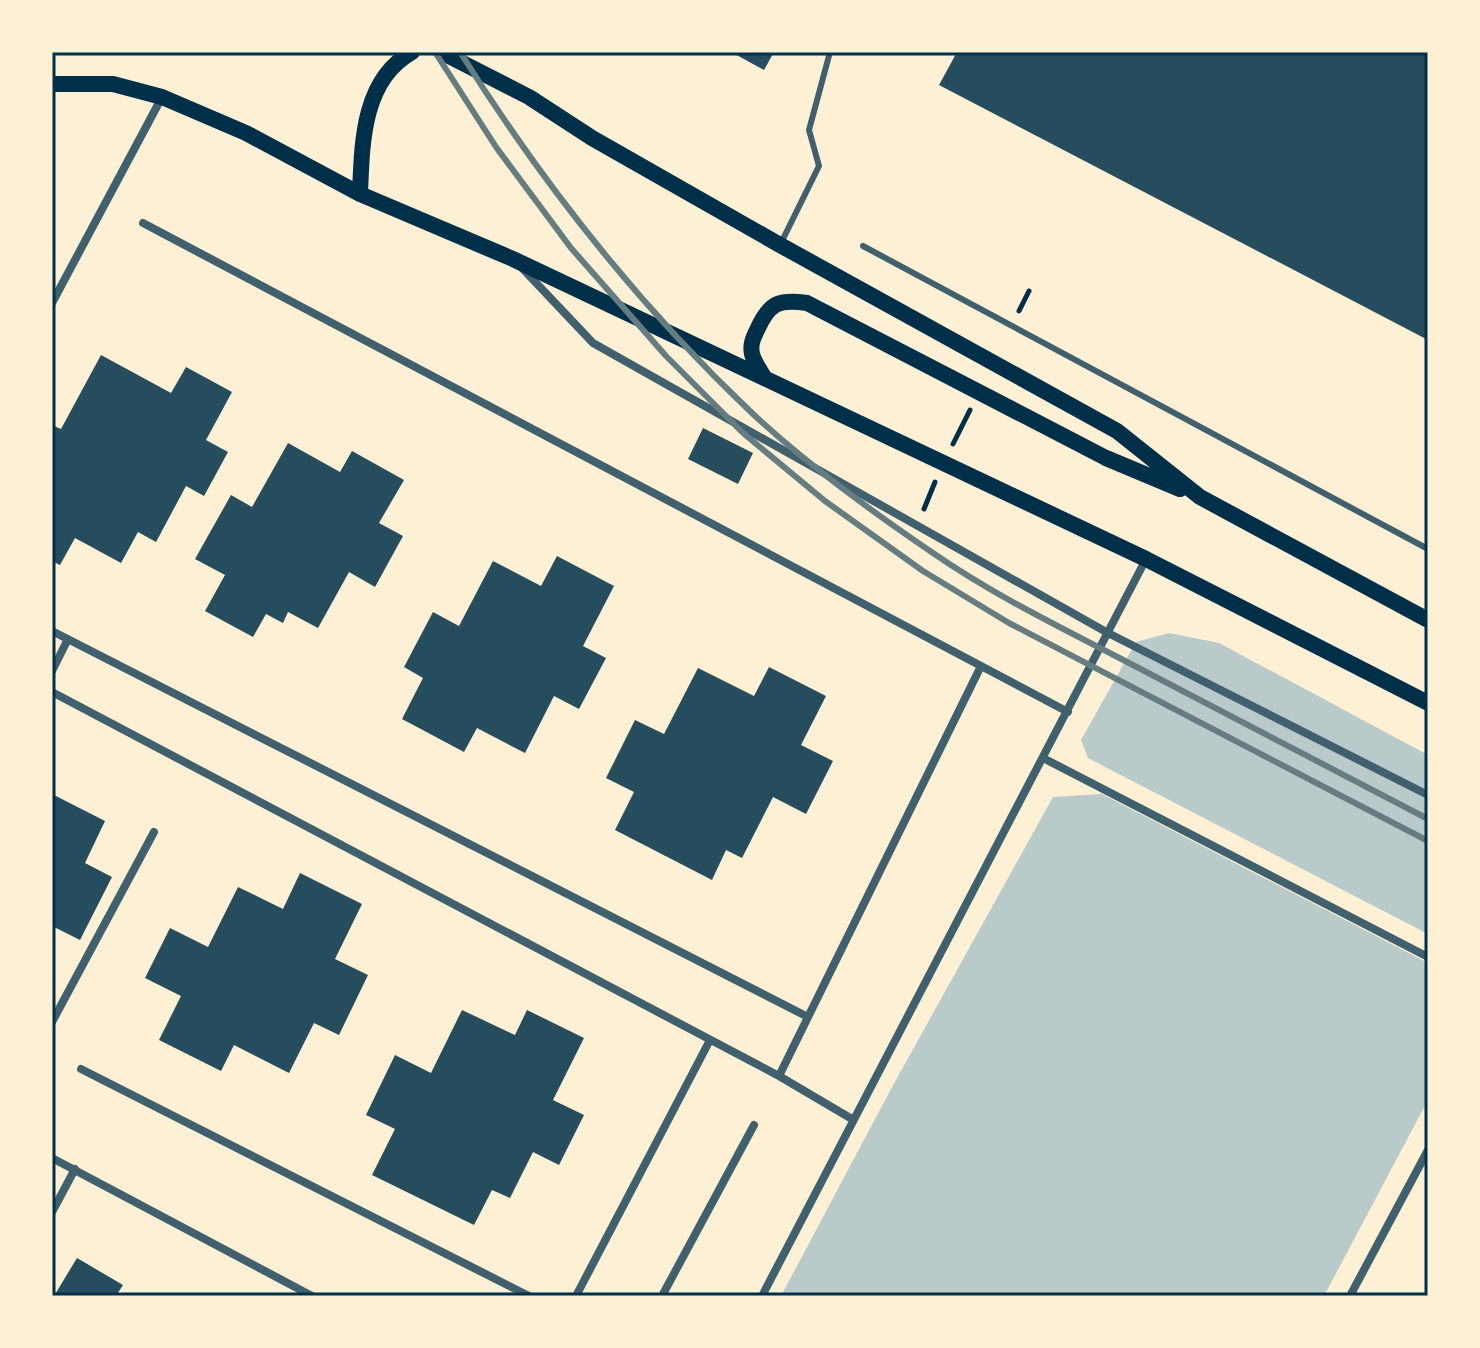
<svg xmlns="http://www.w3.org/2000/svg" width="1480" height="1348" viewBox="0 0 1480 1348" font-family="'PT Sans Narrow',sans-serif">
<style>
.green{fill:#b9caca}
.building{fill:#264d5e}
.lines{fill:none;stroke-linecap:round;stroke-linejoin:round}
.path{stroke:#003049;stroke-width:5}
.service{stroke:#3f606c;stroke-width:6}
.minor{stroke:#3f606c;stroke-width:8}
.secondary{stroke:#003049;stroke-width:16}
.rail{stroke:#657d81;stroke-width:6}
.neatline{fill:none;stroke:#003049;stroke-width:3}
</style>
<rect width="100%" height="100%" fill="#fdf0d5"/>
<path class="green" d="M1169,633L1219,643L1428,755V934L1088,758L1081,740L1136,642Z
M1102,794L1428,963V1100L1324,1296H781L891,1089L1053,797Z"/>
<path class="building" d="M731,52H774L764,70Z
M957,52H1428V340L939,85Z
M101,355L171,393L186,367L232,392L206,440L228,452L204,496L186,486L156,542L138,532L121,563L75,538L60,565L52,561V425L61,429Z
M703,428L753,453L738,484L688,459Z
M288,443L340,472L352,451L404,480L379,523L403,536L375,587L349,572L318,628L288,612L283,623L266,614L253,637L205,611L225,575L195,559L231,495L252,507Z
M557,556L614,586L583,646L606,658L579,709L554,696L525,753L477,728L464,752L402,719L423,678L404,667L433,612L459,626L493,561L541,586Z
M769,667L826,696L801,745L833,761L806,814L773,797L742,858L726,850L712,880L615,830L634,792L606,778L635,720L664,734L698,668L754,696Z
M52,794L105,821L85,863L112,877L80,940L52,926Z
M300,873L362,904L335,959L368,975L339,1035L314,1023L289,1073L234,1045L221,1071L159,1040L181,996L145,978L170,928L208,947L238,887L283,909Z
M462,1010L515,1035L527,1010L584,1038L553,1100L584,1115L559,1165L533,1152L510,1198L492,1190L474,1225L372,1175L395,1129L366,1115L395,1055L431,1073Z
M77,1258L123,1285L116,1296H54Z"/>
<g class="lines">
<path class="path" d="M1019,311L1029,291
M953,444L970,410
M924,509L935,482"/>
<path class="service" d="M781,243L819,166L809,130L830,52
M863,246L1428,549"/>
<path class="minor" d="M143,223L1068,712
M522,268L593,343L1108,633L1428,795
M52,303L162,97
M52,631L808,1017
M52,671L68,639
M52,692L779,1076L852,1119
M1043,758L1428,957
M52,1022L154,832
M81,1069L529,1296
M779,1076L981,666
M52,1158L312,1296
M52,1212L75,1169
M576,1296L710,1040
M662,1296L754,1125
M762,1296L1146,559
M1350,1296L1428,1150"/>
<path class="secondary" d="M441,52L529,97L592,138L780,245L1117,431L1200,497L1428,620
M52,84H113L162,97L246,133L360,194L513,259L1146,559L1428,703
M360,194C362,144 362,80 412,52
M764,377C760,370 754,362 752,354C750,345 753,338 757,330C769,303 778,299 807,303L1106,458L1180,489"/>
<path class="rail" d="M435,52L496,147L571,248L666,356L743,433L825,501L923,571L1009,623L1428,841
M460,52C544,186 638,305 753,414C808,465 871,511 933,553C995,596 1064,629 1131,664C1230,715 1329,767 1428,819"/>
</g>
<rect width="1480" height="1348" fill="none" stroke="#fdf0d5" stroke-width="108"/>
<rect x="54" y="54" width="1372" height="1240" class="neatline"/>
</svg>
